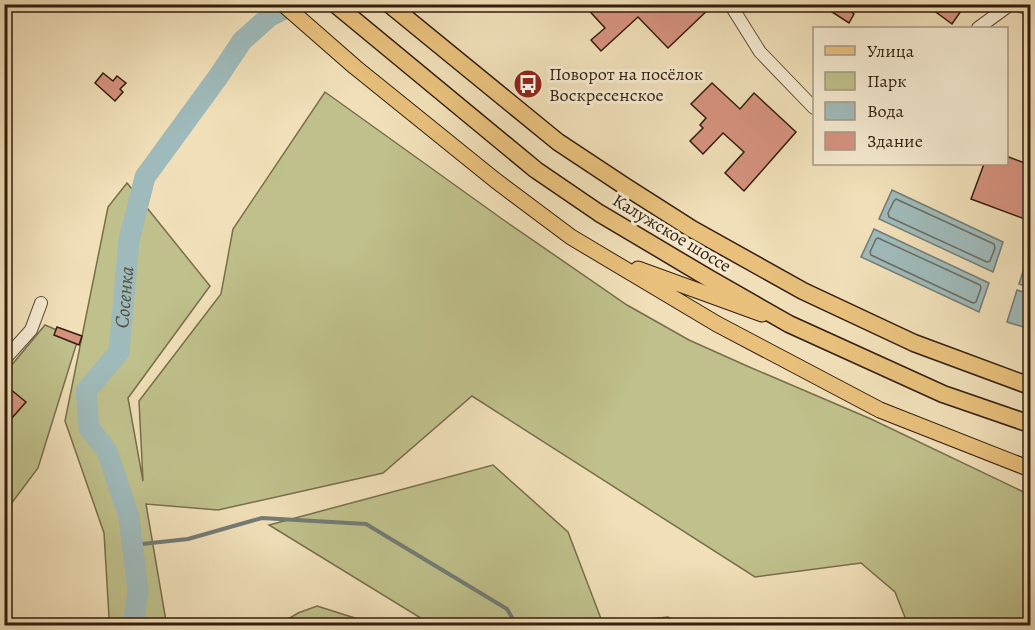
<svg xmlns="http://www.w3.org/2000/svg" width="1035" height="630" viewBox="0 0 1035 630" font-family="Alegreya,serif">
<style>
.green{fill:#bfc08b;stroke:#786e4c;stroke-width:1.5}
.water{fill:#9fbaba;stroke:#737b75;stroke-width:1.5}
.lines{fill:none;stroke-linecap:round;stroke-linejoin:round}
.shore{stroke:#686c64;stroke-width:1.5}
.stream{stroke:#737b75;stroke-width:4}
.river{stroke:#9fbaba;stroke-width:21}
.building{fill:#d6927f;stroke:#321d0d;stroke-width:1.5}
.minor-casing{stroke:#624e38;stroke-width:14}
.major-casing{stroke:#321d0d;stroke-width:17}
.highway-casing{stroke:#321d0d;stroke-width:19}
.minor{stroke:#f5ead1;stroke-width:12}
.major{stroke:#e8c07c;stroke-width:15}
.highway{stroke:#e8c07c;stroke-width:16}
.labels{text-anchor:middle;stroke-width:6;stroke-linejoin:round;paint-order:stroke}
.poi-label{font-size:18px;fill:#321d0d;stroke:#f5ead1;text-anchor:start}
.street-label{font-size:18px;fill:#321d0d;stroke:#f5ead1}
.water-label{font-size:20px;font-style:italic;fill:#534c41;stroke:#f5ead1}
</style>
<rect width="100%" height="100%" fill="#f0dfb8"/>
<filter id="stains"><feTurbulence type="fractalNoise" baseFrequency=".00333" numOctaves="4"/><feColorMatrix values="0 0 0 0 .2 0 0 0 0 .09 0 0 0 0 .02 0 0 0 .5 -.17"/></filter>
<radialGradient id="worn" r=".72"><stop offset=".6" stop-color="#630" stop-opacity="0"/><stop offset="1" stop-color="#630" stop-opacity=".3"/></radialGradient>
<path class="green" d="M325,92L505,221L627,305L689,340L747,366L871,419L1030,495V625H908L895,592L861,563L755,577L472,396L383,473L218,510L146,504L166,621L163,625H105L109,617L104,533L65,421L108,207L127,183L210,286L128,398L143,481L139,401L221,294L233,229Z
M45,325L78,339L38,468L5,512V373Z
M493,465L568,532L603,624L668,617L682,625H432L269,525Z
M317,606L377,625H278L298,613Z"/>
<path class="water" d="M892,190L1003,242L993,272L879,219Z
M874,229L989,283L979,312L861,257Z
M1029,252L1030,253V288L1019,284Z
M1017,290L1030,294V329L1007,322Z"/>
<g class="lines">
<path class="shore" d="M896,199L994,244L995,248L990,261L987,262L889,217L888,213L894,201Z
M878,238L980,285L981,288L976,302L973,303L871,255L870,252L876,239Z"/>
<path class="stream" d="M133,545L188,539L262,518L366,524L507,609L517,626"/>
<path class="river" id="s1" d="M133,626L138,591L129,517L107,451L89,428L86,391L119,352L129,240L145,177L218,77L242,41L270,16L294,4"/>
</g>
<path class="building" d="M583,4H714L668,48L638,17L601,51L591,40L605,28Z
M837,4H840L854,14L849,23L832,12Z
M925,4H952L961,11L952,24Z
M103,73L113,81L117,76L126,83L120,89L123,92L115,101L95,83Z
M712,83L740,109L754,93L796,132L744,191L725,173L744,152L723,133L703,154L690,141L703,128L700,125L706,118L691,104Z
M1006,156L1030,165V221L971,199L984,164H1006Z
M57,327L82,336L79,345L54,335Z
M4,384L26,402L4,427Z"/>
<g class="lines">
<g class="minor-casing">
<path id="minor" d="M730,4L760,52L814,108
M1014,4L1030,9
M978,28L1011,4
M4,360L31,330L41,303"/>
</g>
<g class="major-casing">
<path id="major" d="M283,4L355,67L495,180L571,237L717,324L880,410L1030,469
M638,269L762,314"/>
</g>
<g class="highway-casing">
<path id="highway" d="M335,4L536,170L599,213L710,279L789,324L943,394L1030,424
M389,4L558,142L626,187L692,229L803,291L914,343L1030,386"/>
</g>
<use href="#minor" class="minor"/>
<use href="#major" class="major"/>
<use href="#highway" class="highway"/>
</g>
<defs>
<g id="bus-disc" transform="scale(1.5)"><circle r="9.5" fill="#8f2418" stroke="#f5ead1"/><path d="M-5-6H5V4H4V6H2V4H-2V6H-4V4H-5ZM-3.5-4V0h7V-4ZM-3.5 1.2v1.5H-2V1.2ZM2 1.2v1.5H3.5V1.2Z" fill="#fff"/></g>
</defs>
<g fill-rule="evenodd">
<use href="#bus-disc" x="528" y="84"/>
</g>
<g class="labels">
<g class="poi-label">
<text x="549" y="80">Поворот на посёлок<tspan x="549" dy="21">Воскресенское</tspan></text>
</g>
<g class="street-label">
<text transform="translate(672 233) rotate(31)" y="6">Калужское шоссе</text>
</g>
<g class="water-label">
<text dy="7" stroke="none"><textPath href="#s1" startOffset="352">Сосенка</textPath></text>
</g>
</g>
<rect width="1035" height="630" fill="none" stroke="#f0dfb8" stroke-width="24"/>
<rect x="6" y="6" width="1023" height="618" fill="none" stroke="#321d0d" stroke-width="3"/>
<rect x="12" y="12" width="1011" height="606" fill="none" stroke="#321d0d" stroke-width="1.5"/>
<rect x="813" y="27" width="195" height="138" fill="#f5ead1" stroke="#a79883" stroke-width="1.5"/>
<rect x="825" y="46" width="30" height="9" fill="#e8c07c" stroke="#a79883" stroke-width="1.5"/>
<text x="867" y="57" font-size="18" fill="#321d0d">Улица</text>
<rect x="825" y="72" width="30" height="18" fill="#bfc08b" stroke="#a79883" stroke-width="1.5"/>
<text x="867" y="87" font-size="18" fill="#321d0d">Парк</text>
<rect x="825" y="102" width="30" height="18" fill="#9fbaba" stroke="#a79883" stroke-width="1.5"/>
<text x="867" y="117" font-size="18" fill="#321d0d">Вода</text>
<rect x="825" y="132" width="30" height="18" fill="#d6927f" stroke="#a79883" stroke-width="1.5"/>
<text x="867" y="147" font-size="18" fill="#321d0d">Здание</text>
<rect width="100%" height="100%" filter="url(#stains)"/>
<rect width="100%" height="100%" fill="url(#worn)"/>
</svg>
